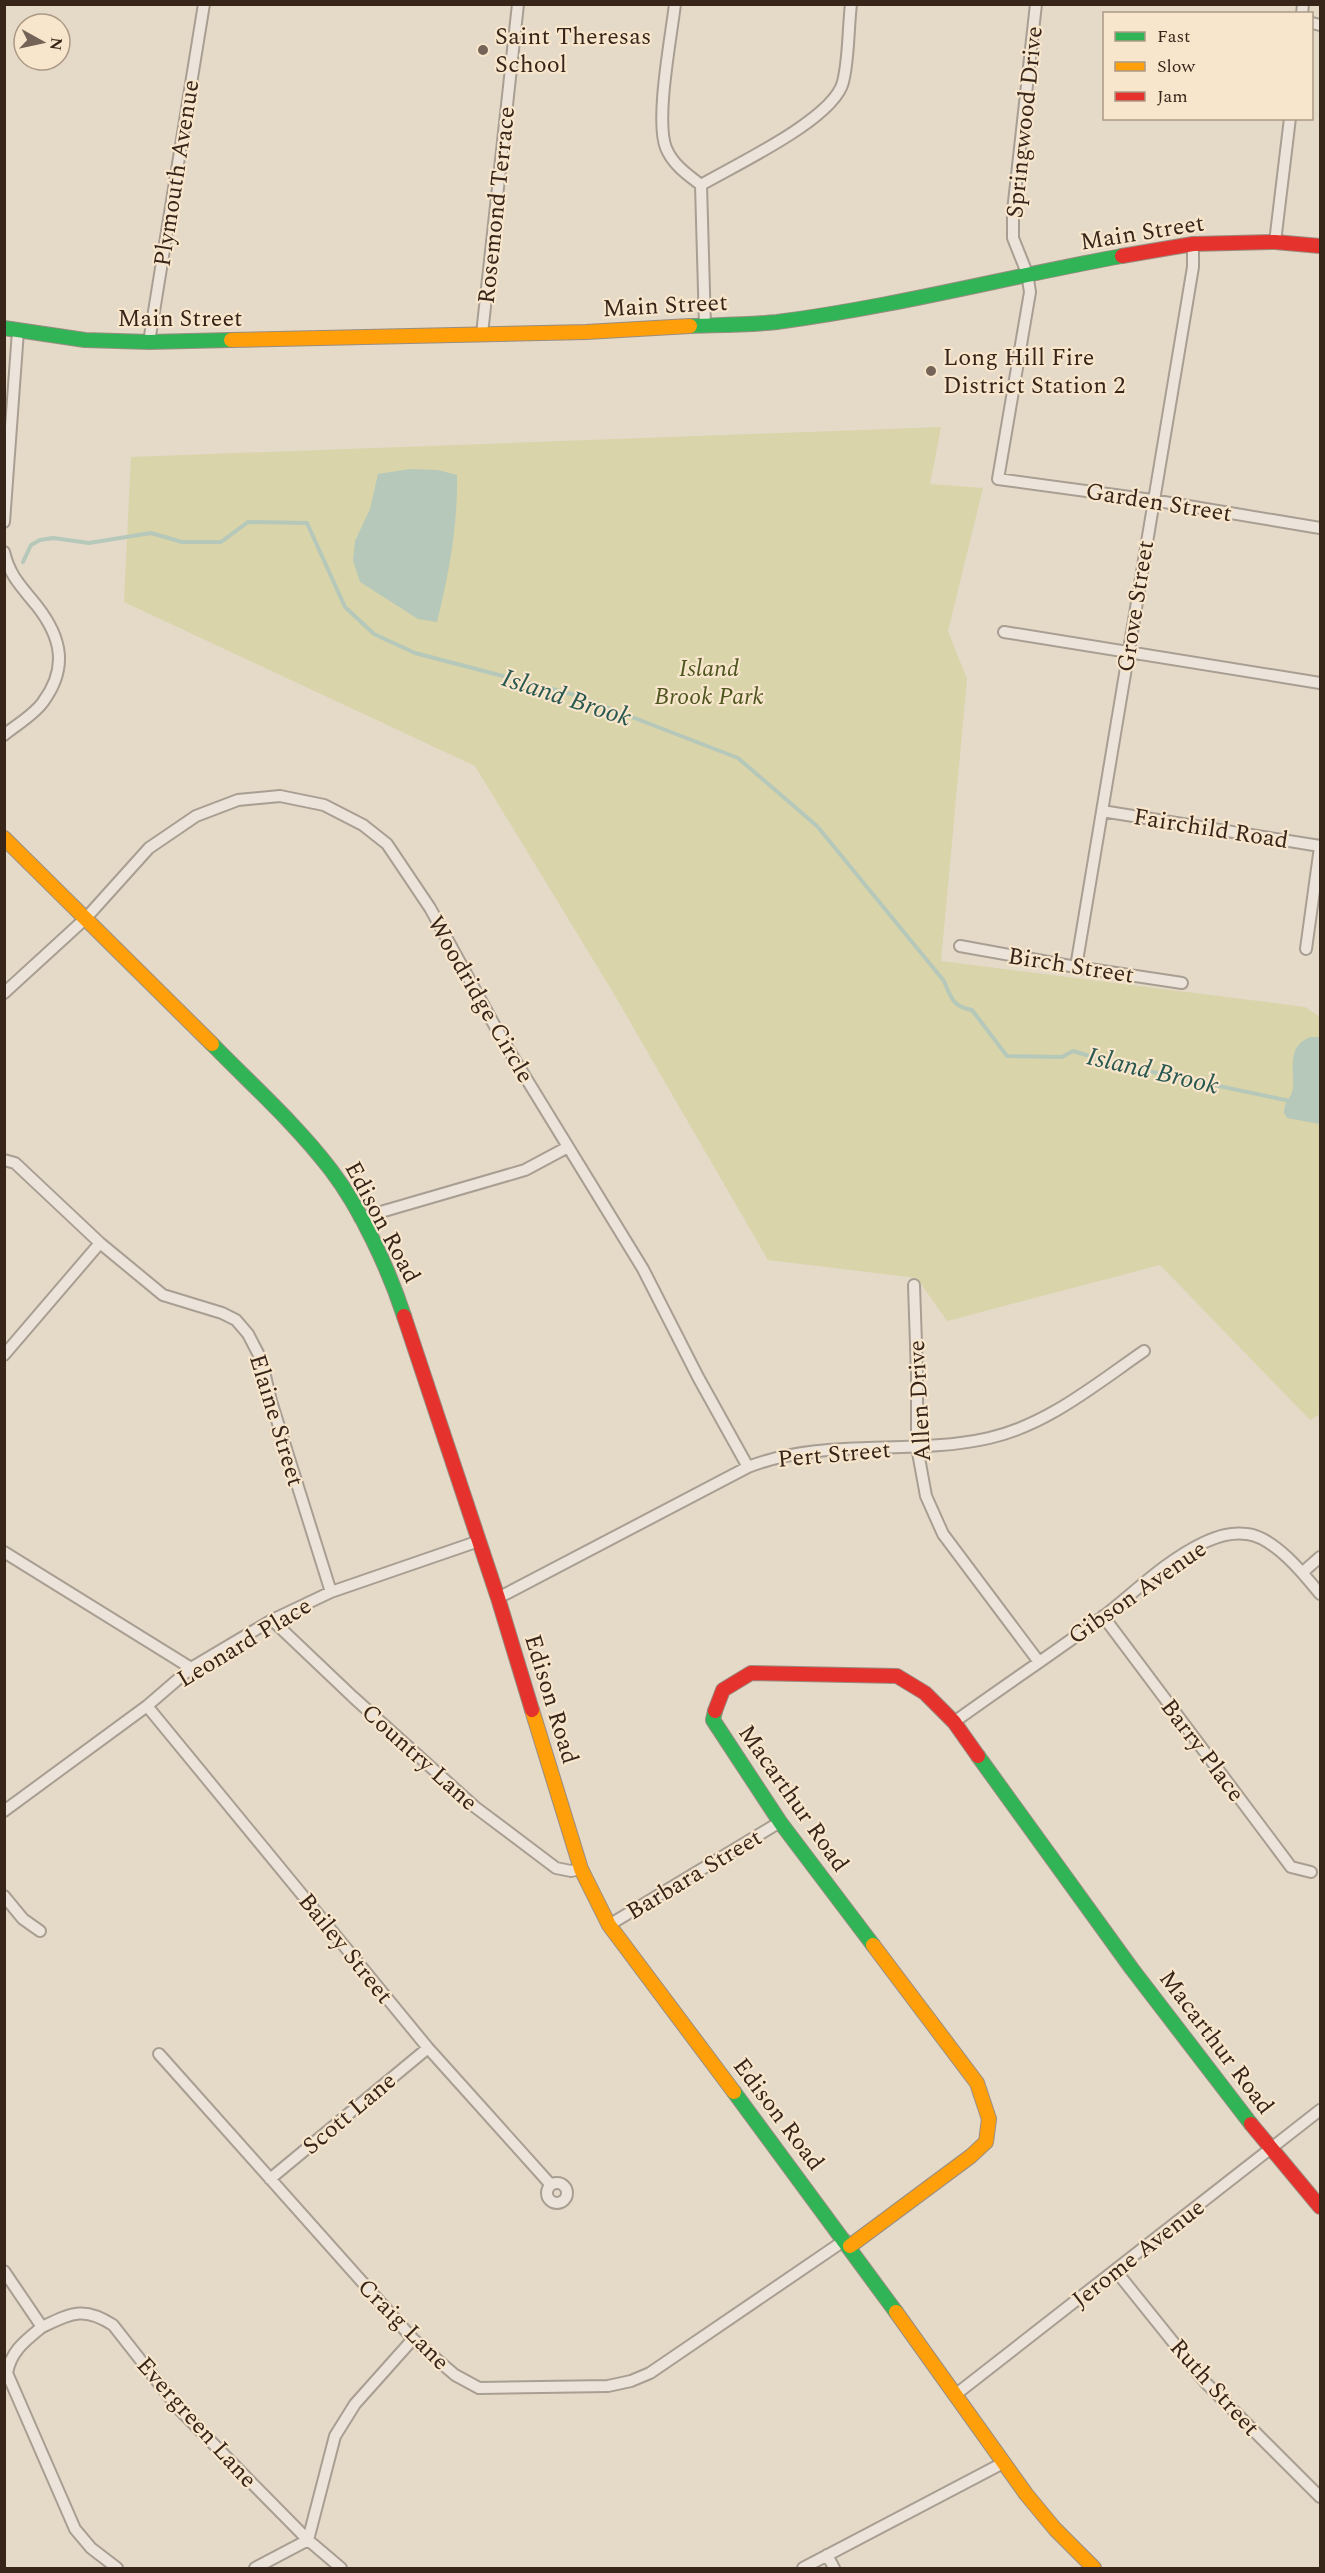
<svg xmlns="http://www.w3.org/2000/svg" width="1325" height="2573" viewBox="0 0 1325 2573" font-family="Spectral,serif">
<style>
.green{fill:#d9d4a9}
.water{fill:#b5c8ba}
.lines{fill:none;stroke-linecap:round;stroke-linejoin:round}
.stream{stroke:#b5c8ba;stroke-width:4}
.street-casing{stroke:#a99e92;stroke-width:14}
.fast-casing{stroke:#998d82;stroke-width:16}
.slow-casing{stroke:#998d82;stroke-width:16}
.jam-casing{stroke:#998d82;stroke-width:16}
.street{stroke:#ece4da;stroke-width:10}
.fast{stroke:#30b455;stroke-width:14}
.slow{stroke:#ff9f0a;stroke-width:14}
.jam{stroke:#e5322d;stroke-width:14}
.poi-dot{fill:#746457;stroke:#f8e6cc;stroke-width:2}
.labels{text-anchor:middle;stroke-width:4.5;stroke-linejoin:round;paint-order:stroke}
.poi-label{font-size:24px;fill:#37251a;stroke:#f8e6cc;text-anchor:start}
.street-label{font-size:24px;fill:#37251a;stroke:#f8e6cc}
.park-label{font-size:24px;font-style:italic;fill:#4e551f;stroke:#f8e6cc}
.water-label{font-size:26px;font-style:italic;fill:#285850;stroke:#f8e6cc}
</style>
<rect width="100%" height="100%" fill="#e5d9c8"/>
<path class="green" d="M941,427L930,484L983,488L948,631L967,679L941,961L1305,1007L1320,1017V1414L1310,1420L1160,1265L947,1321L917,1278L768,1260L611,989L475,766L124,602L131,457Z"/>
<path class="water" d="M410,469L438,470L457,475C458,524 449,574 437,622L418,619L360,582L353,561L355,541L370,509L378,474Z
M1311,1037H1320V1124L1287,1118L1284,1113C1285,1098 1291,1100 1293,1088C1294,1067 1287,1045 1311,1037Z"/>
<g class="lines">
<path class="stream" d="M23,562L31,545L40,540L53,538L89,543L151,533L182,542H221L248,522L307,523L345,607L374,634L415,653L575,695L738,758L817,826L944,981C951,998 953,1007 972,1010L1007,1056L1062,1057L1073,1051L1120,1065L1290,1101"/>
<g class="street-casing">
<path id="street" d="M675,4C671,38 655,120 666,148C673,165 688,175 701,185L705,326
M1036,4L1013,211V238L1027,273L1030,292L998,479L1152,500L1320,528
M1302,14L1303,4
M1312,23L1320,25
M701,185C735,165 834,119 843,82C849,58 848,29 851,4
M1275,242L1290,118
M482,334L518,4
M149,342L204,4
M4,522L18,331
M4,552C10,577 22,587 37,606C62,638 68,668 43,702C34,715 16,725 4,735
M1004,632L1320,683
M1102,811L1320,846
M960,946L1076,967L1182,983
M1306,949L1320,847
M1076,967L1193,267V244
M4,993L86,918L149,848L196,816L238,800L280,796L324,805L363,825L387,844L430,908L502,1039L643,1269L698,1377L748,1467
M4,1160L15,1163L100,1243L163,1295L222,1313L236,1320L248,1334L261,1359L271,1401L331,1592
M360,1218L525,1170L568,1147
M914,1285L917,1374V1447L926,1496L943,1534L1039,1662
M4,1355L100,1243
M4,1552L191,1668
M1303,1572L1320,1557
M498,1598L748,1467C825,1437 910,1456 989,1438C1047,1425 1096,1384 1144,1351
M1103,1616L1291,1867L1311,1872
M272,1620L353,1697L475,1807L556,1868L571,1871L581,1869
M147,1706L428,2048L551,2185
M954,1722C1004,1686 1055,1652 1104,1616C1136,1591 1167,1560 1203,1543C1218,1536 1231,1532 1247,1534C1274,1537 1304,1574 1320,1594
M4,1811L147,1706L191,1668L272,1620L331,1592L479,1541
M4,1896L23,1919L40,1931
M609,1925L780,1822
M159,2054L413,2339L455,2375L479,2388L608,2386L631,2381L650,2373L845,2240
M270,2179L428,2048
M547 2193a10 10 0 1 1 20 0a10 10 0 1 1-20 0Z
M4,2271L42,2327C25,2341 11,2351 7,2373L75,2529L91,2548L117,2568
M1116,2271L1206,2383L1320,2497
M42,2327C72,2313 84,2306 113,2325L179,2409L308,2540L341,2568
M955,2395L1320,2110
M827,2555L834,2568
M255,2568L308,2540L335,2436L355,2404L413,2339
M803,2568L1003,2463"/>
</g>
<g class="fast-casing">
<path id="fast" d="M690,326C719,325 748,325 777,322C893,307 1007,277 1122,256
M4,328L85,340L149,342L231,340
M212,1044C252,1085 296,1124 331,1170C361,1209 389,1270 404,1316
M715,1711L713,1720L780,1822L873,1945
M978,1756L1132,1969L1251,2124
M734,2092L896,2312"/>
</g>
<g class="slow-casing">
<path id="slow" d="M231,340L586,332L690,326
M4,838L212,1044
M532,1710L581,1869L609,1925L734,2092
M850,2246L971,2156L986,2142L989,2119L977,2083L873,1945
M896,2312L1026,2494L1055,2529L1094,2568"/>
</g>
<g class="jam-casing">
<path id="jam" d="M1122,256L1193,244L1275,242L1320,246
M404,1316L498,1598L532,1710
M715,1711L723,1690L751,1673L897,1676L925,1693L954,1722L978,1756
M1251,2124L1320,2207"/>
</g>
<use href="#street" class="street"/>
<use href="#fast" class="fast"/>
<use href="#slow" class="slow"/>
<use href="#jam" class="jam"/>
</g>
<g class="poi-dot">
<circle cx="483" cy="50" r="6"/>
<circle cx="931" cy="371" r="6"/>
</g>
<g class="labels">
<g class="poi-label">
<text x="495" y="44">Saint Theresas<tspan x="495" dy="28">School</tspan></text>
<text x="943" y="365">Long Hill Fire<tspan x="943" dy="28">District Station 2</tspan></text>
</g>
<g class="street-label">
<text transform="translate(1024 122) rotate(-84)" y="8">Springwood Drive</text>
<text transform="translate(176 173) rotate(-81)" y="8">Plymouth Avenue</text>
<text transform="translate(496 205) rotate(-84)" y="8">Rosemond Terrace</text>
<text transform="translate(1142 232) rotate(-9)" y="8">Main Street</text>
<text transform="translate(665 305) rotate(-3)" y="8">Main Street</text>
<text x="180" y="326">Main Street</text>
<text transform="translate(1159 502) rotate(9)" y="8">Garden Street</text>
<text transform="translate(1135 606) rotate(-81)" y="8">Grove Street</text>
<text transform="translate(1211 828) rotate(9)" y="8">Fairchild Road</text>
<text transform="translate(1071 965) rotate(9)" y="8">Birch Street</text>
<text transform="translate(481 999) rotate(60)" y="8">Woodridge Circle</text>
<text transform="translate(383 1222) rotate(62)" y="8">Edison Road</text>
<text transform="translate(919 1401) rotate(-93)" y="8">Allen Drive</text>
<text transform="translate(277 1420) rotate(73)" y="8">Elaine Street</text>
<text transform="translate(834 1454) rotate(-5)" y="8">Pert Street</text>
<text transform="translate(1137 1592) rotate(-35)" y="8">Gibson Avenue</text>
<text transform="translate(244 1642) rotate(-31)" y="8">Leonard Place</text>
<text transform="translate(552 1699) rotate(73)" y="8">Edison Road</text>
<text transform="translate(1203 1750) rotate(53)" y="8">Barry Place</text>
<text transform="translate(420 1757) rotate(42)" y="8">Country Lane</text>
<text transform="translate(794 1798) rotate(55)" y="8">Macarthur Road</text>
<text transform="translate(694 1874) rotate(-31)" y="8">Barbara Street</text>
<text transform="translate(346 1948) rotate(51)" y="8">Bailey Street</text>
<text transform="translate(1217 2042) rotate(53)" y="8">Macarthur Road</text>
<text transform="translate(349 2113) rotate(-40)" y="8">Scott Lane</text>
<text transform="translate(779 2114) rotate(53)" y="8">Edison Road</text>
<text transform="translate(1138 2253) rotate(-38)" y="8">Jerome Avenue</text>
<text transform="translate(404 2324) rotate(45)" y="8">Craig Lane</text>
<text transform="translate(1215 2387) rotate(48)" y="8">Ruth Street</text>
<text transform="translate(197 2422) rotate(48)" y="8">Evergreen Lane</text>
</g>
<g class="park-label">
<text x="709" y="676">Island<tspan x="709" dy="28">Brook Park</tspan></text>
</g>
<g class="water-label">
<text transform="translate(567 697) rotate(18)" y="9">Island Brook</text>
<text transform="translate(1153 1070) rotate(13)" y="9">Island Brook</text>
</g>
</g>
<rect width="1325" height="2573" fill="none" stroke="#37251a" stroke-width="12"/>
<rect x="1103" y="12" width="210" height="108" fill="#f8e6cc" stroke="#ab9985" stroke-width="1.5"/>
<rect x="1115" y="32" width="30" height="9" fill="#30b455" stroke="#ab9985" stroke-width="1.5"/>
<text x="1157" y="42" font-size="18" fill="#37251a">Fast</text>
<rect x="1115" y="62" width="30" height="9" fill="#ff9f0a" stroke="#ab9985" stroke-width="1.5"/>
<text x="1157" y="72" font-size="18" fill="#37251a">Slow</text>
<rect x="1115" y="92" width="30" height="9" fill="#e5322d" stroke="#ab9985" stroke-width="1.5"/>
<text x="1157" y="102" font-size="18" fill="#37251a">Jam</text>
<g transform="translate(42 42) rotate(98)"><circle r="28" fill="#f8e6cc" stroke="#ab9985" stroke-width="1.5"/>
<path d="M0-4.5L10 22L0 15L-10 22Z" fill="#746457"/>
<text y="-9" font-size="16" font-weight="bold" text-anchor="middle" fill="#37251a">N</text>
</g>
</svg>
